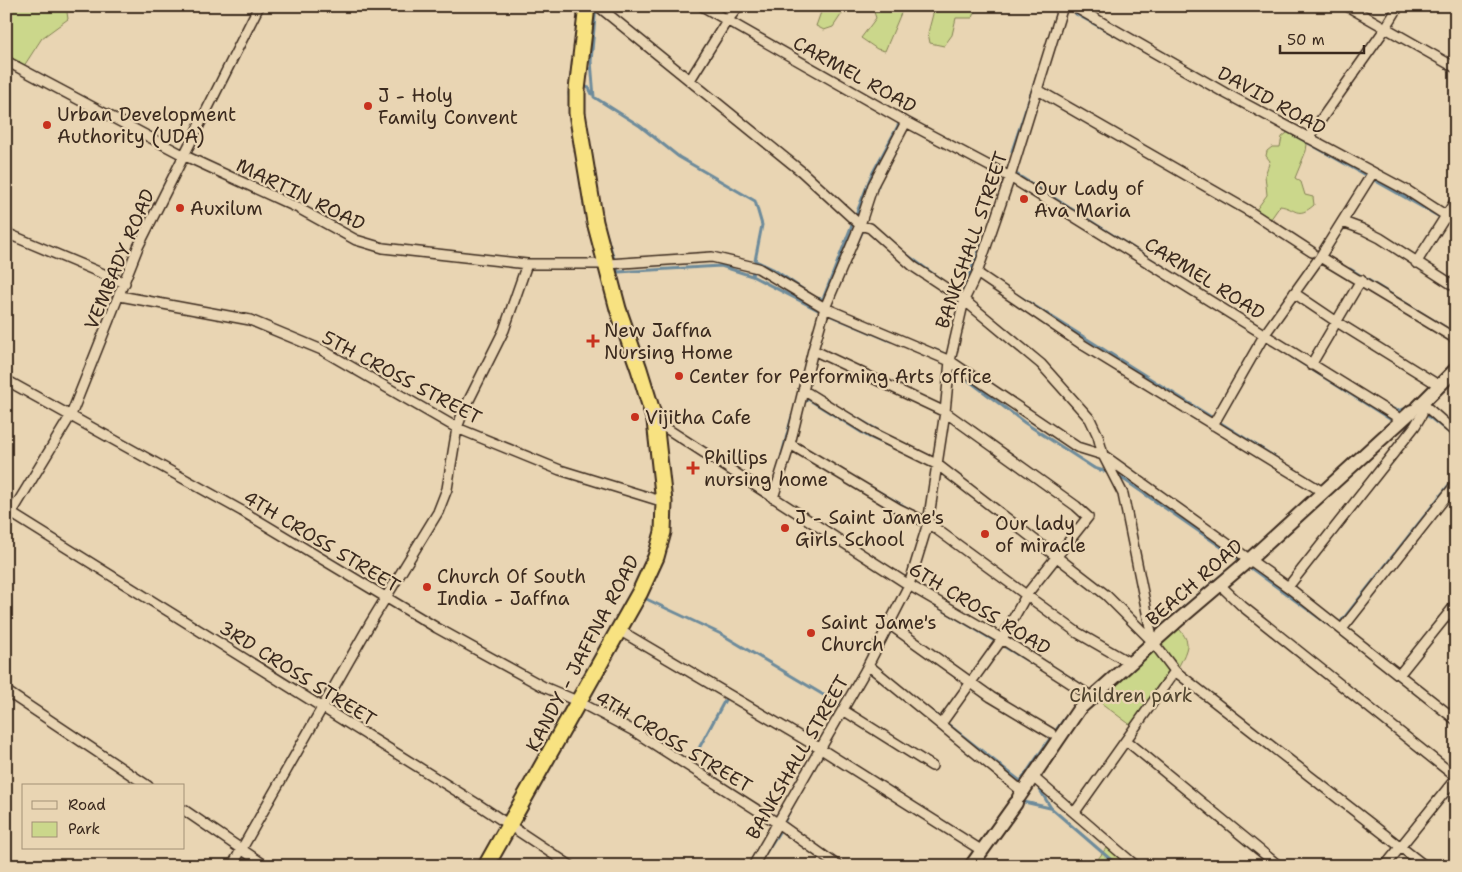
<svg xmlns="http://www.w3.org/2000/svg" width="1462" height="872" viewBox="0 0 1462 872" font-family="'Shantell Sans',sans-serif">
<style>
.green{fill:#cbd78b;stroke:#838054}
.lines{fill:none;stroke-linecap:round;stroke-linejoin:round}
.stream{stroke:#6d8b9b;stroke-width:3}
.minor-casing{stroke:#3b2a1e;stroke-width:12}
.secondary-casing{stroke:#3b2a1e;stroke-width:16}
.trunk-casing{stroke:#3b2a1e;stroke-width:19}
.minor{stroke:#e9d5b3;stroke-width:9}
.secondary{stroke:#e9d5b3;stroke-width:12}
.trunk{stroke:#f8e281;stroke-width:15}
.poi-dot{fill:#c8321e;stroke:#e9d5b3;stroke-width:2}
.labels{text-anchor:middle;stroke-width:4.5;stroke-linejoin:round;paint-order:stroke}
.street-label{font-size:19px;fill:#3b2a1e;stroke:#e9d5b3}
.poi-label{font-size:19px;fill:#3b2a1e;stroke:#e9d5b3;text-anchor:start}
.park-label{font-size:19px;fill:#51442e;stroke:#e9d5b3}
</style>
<rect width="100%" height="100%" fill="#e9d5b3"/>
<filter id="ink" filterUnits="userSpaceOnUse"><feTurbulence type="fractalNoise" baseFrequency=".02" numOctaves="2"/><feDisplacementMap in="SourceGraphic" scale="10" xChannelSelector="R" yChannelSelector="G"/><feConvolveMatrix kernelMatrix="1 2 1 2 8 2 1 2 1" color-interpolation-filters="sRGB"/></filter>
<g filter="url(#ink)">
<path class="green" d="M6,6H66L68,19L42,38L22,69L6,61Z
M813,6H847L833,27L824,30L816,26L821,12Z
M872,6H904L885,51L877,49L861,38L876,18Z
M930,6H976V7L972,18H956L952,35L944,46L930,43L928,33L933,14Z
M1292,129L1308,138L1306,151L1295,178L1301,182L1305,195L1313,197L1314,205C1297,220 1296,208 1280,206L1268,223L1253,214L1267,195L1265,175L1270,161L1266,156L1267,151L1272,147H1280L1282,137Z
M1175,623C1179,630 1188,637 1187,646C1184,666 1148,711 1136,729L1093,697Z
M1109,844L1136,866H1093Z"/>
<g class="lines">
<path class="stream" d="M596,6L591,61L594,97L640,126L679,157L755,201L762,225L752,276L820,311L891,341
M1076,14L1120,38
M583,86L589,88L592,94
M570,102L569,93L571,89
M1287,131L1438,216
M1012,151L1039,70
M1016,174L1206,294
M874,194L878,186
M603,224L618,272L615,274
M856,245L864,228
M903,252L940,279
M756,261L773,269L811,295
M1350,269L1456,334
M618,272L721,266L752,276
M961,295L988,229
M1017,295L1278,459
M816,298L823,299L871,176L899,124
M936,350L947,355
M1292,357L1393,421
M952,368L1025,423L1094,468L1110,473
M803,404L808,399L869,437L898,450
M1386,405L1397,411L1408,408
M1423,412L1456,438
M848,413L888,436
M1407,429L1415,418
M781,458L792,416
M1116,474L1243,562
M869,486L909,509
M1248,566L1329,625
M642,597L721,634L842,706L841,709
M933,604L1048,673
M1340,623L1456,476
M1162,626L1229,569
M883,645L892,628
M1022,647L1080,684
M931,711L1024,784
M1054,733L1065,718
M691,763L726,698L728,699
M1020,782L1051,737L1049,736
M1031,785H1037L1051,808L1118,866
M1020,801L1050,808
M785,825V820L791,808
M763,857L781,829
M838,861L845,866"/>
<g class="minor-casing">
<path id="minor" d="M576,6L586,15
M598,6L801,171L860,225L870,228L914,267L964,300L1041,364L1090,419L1098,436L1103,455L1123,494L1153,642
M702,6L906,122L1010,177L1402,420
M1073,6L1225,93L1408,191L1456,222
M1347,6L1456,68
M6,61L183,155L298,208L356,240L383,248L527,264H608L712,257L758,268L825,308L950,361L1077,447L1103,455L1288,587L1456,720
M690,80L726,22L739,6
M1038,90L1249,211L1312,252
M1308,138L1385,29L1399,6
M1343,222L1362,229L1380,238L1456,287
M6,233L125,283
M1320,257L1456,339
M1416,263L1456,200
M977,273L1083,345L1323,492
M1294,293L1337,322L1440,386
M120,296L250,320L322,350L457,428L560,470L664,502
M813,350L945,412L1076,506L1088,517L1027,594L1002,639L941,724
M1311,365L1361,280
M6,380L242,511L437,628L544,687L577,701L632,730L779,824L838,866
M803,390L871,432L938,465L1106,595L1153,642L1175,671
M1422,403L1456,433
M655,421L909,585L1002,639L1086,693
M1213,425L1265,334L1320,257L1372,174
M790,444L899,509L928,523L1078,633L1130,663
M773,498L790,444L813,350L825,308L860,225L873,185L906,122
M6,510L479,805L571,866
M6,522L71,415L138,247L259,6
M1220,585L1242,606L1456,777
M1288,587L1415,426L1422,414V403
M889,624L991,697L1051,733
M1342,629L1456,484
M619,630L821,749L981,850
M868,665L1023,792
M1399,675L1456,604
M6,691L148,786
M843,710L932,766
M1127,741L1279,866
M1033,777L1136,866
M184,810L266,866
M1075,812L1175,671L1425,866
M232,866L371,622L438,512L447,489L457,428L463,412L504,330L527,264
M753,866L865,671L909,585L928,523L945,412L950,361L964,300L977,273L1010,177L1063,6
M1385,866L1456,778"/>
</g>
<g class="secondary-casing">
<path id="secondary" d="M1418,407L1456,369
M1019,797L1079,709L1175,623L1249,560L1412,411
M971,866L1016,803"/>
</g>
<g class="trunk-casing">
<path id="trunk" d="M486,866L640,592L656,557L663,532L664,502L655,421L639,369L618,309L595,222L577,113V90L587,6"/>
</g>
<use href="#minor" class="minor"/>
<use href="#secondary" class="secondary"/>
<use href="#trunk" class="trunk"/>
</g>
</g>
<g class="poi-dot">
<circle cx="368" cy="106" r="5"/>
<circle cx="47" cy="125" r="5"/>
<circle cx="1024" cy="199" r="5"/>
<circle cx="180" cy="208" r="5"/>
<path d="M590.5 333.5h5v5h5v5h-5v5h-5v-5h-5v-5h5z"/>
<circle cx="679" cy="376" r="5"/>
<circle cx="635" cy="417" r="5"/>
<path d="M690.5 460.5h5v5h5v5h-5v5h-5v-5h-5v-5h5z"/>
<circle cx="785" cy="528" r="5"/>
<circle cx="985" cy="534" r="5"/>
<circle cx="427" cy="587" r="5"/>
<circle cx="811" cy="633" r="5"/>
</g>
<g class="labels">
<g class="street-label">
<text transform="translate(855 74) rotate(29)" y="7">CARMEL ROAD</text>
<text transform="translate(1272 100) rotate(29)" y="7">DAVID ROAD</text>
<text transform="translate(301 194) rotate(26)" y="7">MARTIN ROAD</text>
<text transform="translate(971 240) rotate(-71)" y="7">BANKSHALL STREET</text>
<text transform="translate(119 259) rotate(-67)" y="7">VEMBADY ROAD</text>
<text transform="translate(1205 278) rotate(32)" y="7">CARMEL ROAD</text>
<text transform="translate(402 377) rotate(28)" y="7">5TH CROSS STREET</text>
<text transform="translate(322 541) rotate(31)" y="7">4TH CROSS STREET</text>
<text transform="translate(1194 582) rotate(-41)" y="7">BEACH ROAD</text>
<text transform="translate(980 608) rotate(31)" y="7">6TH CROSS ROAD</text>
<text transform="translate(582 653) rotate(-62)" y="7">KANDY - JAFFNA ROAD</text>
<text transform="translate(298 673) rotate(32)" y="7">3RD CROSS STREET</text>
<text transform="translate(674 741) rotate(31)" y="7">4TH CROSS STREET</text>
<text transform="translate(797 757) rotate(-60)" y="7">BANKSHALL STREET</text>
</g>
<g class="poi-label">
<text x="378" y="102">J - Holy<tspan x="378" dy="22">Family Convent</tspan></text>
<text x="57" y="121">Urban Development<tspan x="57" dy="22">Authority (UDA)</tspan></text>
<text x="1034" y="195">Our Lady of<tspan x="1034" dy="22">Ava Maria</tspan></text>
<text x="190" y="215">Auxilum</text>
<text x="604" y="337">New Jaffna<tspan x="604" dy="22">Nursing Home</tspan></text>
<text x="689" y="383">Center for Performing Arts office</text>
<text x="645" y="424">Vijitha Cafe</text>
<text x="704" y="464">Phillips<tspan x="704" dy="22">nursing home</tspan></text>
<text x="795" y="524">J - Saint Jame's<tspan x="795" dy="22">Girls School</tspan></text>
<text x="995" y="530">Our lady<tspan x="995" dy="22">of miracle</tspan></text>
<text x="437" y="583">Church Of South<tspan x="437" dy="22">India - Jaffna</tspan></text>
<text x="821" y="629">Saint Jame's<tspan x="821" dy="22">Church</tspan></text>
</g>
<g class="park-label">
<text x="1131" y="702">Children park</text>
</g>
</g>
<rect width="1462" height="872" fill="none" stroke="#e9d5b3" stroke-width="25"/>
<rect x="12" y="12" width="1437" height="847" fill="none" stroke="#3b2a1e" stroke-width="2" filter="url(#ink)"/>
<rect x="22" y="784" width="162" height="65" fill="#e9d5b3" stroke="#a39177"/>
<rect x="32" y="801" width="25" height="8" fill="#e9d5b3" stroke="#a39177"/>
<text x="68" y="810" font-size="15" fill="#3b2a1e">Road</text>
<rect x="32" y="822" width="25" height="15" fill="#cbd78b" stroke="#a39177"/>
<text x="68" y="834" font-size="15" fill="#3b2a1e">Park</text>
<path d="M1280 45v8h84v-8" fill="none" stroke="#3b2a1e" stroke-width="2.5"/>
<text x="1287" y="45" font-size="15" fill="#3b2a1e" stroke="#e9d5b3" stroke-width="4" paint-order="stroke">50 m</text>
</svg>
